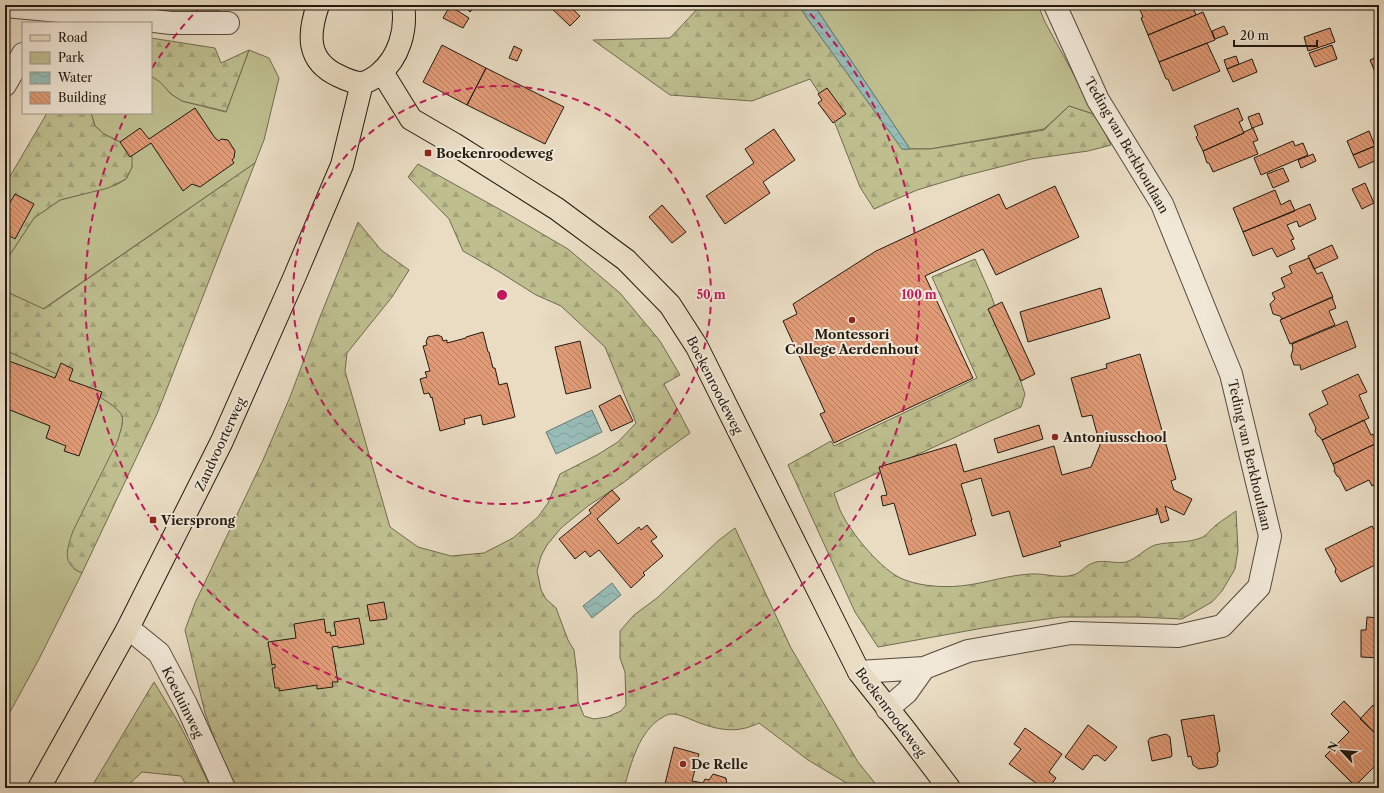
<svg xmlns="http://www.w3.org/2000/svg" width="1384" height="793" viewBox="0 0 1384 793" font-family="'Libre Caslon Text',serif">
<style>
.green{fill:#bebe8f;stroke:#706c50}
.forest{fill:url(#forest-firs);stroke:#706c50}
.water{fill:url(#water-waves);stroke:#687b74}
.building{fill:url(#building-back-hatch);stroke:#221a11}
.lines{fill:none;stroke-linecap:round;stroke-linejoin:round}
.minor-casing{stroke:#544a3e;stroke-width:24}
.major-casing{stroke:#221a11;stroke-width:24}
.minor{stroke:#f1e8d8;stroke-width:22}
.major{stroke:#e9dcc3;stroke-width:22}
.ring{fill:none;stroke:#c2185b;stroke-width:2;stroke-dasharray:7 5}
.poi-dot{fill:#8f2418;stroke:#f1e8d8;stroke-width:1.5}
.labels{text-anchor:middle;stroke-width:4;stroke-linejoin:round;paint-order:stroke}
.street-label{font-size:13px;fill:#221a11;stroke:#f1e8d8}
.poi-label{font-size:13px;font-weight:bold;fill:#221a11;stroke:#f1e8d8;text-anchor:start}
.centre{fill:#c2185b;stroke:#f1e8d8;stroke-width:2}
.ring-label{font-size:12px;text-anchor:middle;font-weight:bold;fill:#c2185b;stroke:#f1e8d8;stroke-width:4;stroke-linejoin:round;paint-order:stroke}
</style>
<defs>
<pattern id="forest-firs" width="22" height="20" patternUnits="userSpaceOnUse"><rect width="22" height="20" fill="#bebe8f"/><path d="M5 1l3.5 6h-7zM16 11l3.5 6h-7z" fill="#a3a37a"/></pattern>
<pattern id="water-waves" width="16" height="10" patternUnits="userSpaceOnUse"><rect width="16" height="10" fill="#97bbb6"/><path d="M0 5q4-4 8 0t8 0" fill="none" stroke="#82a09b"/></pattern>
<pattern id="building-back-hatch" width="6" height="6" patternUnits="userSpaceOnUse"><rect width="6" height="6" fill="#e19b77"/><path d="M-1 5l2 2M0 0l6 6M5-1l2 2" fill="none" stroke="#b67e60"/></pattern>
</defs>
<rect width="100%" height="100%" fill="#e9dcc3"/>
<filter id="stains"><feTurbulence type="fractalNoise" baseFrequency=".005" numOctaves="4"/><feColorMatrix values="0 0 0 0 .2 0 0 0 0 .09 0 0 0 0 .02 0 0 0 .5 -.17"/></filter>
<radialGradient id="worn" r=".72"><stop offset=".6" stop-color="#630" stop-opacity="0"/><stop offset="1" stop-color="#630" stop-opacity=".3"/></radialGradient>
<path class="green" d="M109,5H213L219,11L105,12Z
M814,5H1038L1045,22L1096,115L1069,106L1044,129L930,149H910Z
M249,50L269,58L279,78L264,140L255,163L43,309L5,291V262L34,218L60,200L116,185L126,179L132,167L126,145L104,134L95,126L91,113H151V76L160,81L171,94L182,101L226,112Z
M5,350C24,359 117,399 122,416C124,423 120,432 118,440L74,569L82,573L38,661L5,721Z"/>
<path class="forest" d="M701,5H799L807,18L902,149H930L1044,130L1069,106L1096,115L1111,145L1088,151L1031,159L960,177L917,190L874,209L860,187L829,108L810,79L752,101L670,95L593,40L670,38Z
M151,38L215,48L221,63L249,50L226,112L224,111L182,101L171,94L160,82L151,76Z
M47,113H91L95,126L104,134L126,145L132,152V167L126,179L108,188L60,200L34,218L5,262V185Z
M255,163L157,414L82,573C61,564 67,549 73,531L118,440C120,432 124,423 122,416C117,399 24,359 5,350V291L44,309Z
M418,164L508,214L568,249L620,293L660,341L680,375L664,384L690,433L654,459L623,483L588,506L561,528L547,545L541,556L537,571L541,590L546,599L556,608L568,640L574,650L577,674L578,701L584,716L594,719L607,717L621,711L626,705L625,672L620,658V631L634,615L657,598L719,540L735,528L791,648L858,762L879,788H855L808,760L759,723C739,733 721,731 700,723C691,720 681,714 671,714C668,714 665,716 663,717C639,730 631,764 624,788H232L205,713L185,630L195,603L263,460L290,397L320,317L358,222L381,250L409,270L392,297L347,353L345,371L390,527L418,547L451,556L484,553L513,538L538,517L548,503L560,474L597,455L618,442L636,423L605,347L561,306L536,295L498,271L463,251L449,219L408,177Z
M975,259L991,295L1025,394L1021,407L834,493C836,499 838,505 840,510C850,532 882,572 905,580C924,587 948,588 968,585C989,582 1009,575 1031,574C1045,573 1059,579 1073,575C1082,573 1084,565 1096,562C1106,560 1116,564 1126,562C1137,559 1144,549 1155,545C1170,541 1188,544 1203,537C1208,534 1212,528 1216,525C1223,520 1230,515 1236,511L1238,550L1235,569L1222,591L1212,602L1182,619L1139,617H1061L983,628L878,647L855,612L788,465L831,441L834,446L977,378L932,277Z
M154,682L180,725L211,788H188L181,776L142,772L125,788H91Z"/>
<path class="water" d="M799,5H814L910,149H902L807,18Z
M592,410L602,432L556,454L546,432Z
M612,583L621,595L592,618L583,606Z"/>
<path class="building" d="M463,5H477L470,12Z
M548,5H568L580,16L570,26Z
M1138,5H1192L1196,15L1148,35L1141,18L1143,17Z
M450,6L469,18L463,28L443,18Z
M1203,12L1215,40L1159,62L1148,35Z
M1224,26L1228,34L1215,39L1212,31Z
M1330,28L1335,42L1308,51L1304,37Z
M1207,43L1220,71L1173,91L1168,79H1166L1159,62Z
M442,45L486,68L467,105L423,82Z
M1332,45L1337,59L1315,67L1309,53Z
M514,46L522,50L517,61L509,58Z
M1236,56L1239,64L1227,69L1224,60Z
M1379,56V82L1370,60Z
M1252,59L1257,72L1233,82L1227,69Z
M486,68L564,107L545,144L467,105Z
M827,88L846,114L833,123L818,103L822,100L818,94Z
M195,108L215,138L219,141L221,139L228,140L235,151L234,158L232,160L234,163L200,187L192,184L183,191L151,143L130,157L120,142L140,128L149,139Z
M1238,108L1243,120L1239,122L1244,133L1203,151L1196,137L1198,135L1194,126Z
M1259,113L1263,124L1252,128L1248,117Z
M1253,128L1258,140L1253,142L1258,154L1213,172L1209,163H1207L1203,151L1244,133V132Z
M774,129L795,160L763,182L770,193L725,224L706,196L754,163L745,149Z
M1369,131L1375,146L1353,155L1347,141Z
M1293,141L1295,146L1303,143L1308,155L1261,175L1254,158Z
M1375,146L1379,154V159L1359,168L1353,155Z
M1313,154L1316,161L1301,168L1298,160Z
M1283,168L1289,181L1273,188L1267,174Z
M1365,183L1374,203L1362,209L1352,189Z
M1055,186L1079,237L996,275L983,249L925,276L973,378L834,443L820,414L825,412L783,321L797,314L793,304L876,251L999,194L1006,209Z
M1275,190L1281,205L1290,200L1295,211L1243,232L1233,208Z
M15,194L34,204L15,239L5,233V211Z
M1310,204L1316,219L1299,227L1297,221L1287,225L1294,239L1291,240L1295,249L1277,257L1272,248L1253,256L1243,232Z
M662,205L686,232L672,243L649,217Z
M1332,245L1338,258L1314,269L1308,256Z
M1309,258L1317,274L1322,272L1333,297L1282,319L1280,316L1273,314L1270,304L1275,299L1272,293L1285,287L1281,278L1292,273L1289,266Z
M1101,288L1110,318L1028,342L1020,312Z
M1332,297L1336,308L1329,311L1335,325L1290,344L1280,320Z
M1002,302L1035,374L1021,381L988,309Z
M1347,321L1356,347L1301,370L1300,365H1294L1291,356L1293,349L1292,344Z
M483,332L488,352H489L493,368H495L499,385L507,383L515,417L483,425L481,415L464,419L465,424L440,431L432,397L431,398L429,393L424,394L420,379L427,377L425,372L430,371L423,346L427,345L426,342L428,337L438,335L442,337L443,341L447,340V343L466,338V337Z
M580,341L591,388L566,394L555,347Z
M1140,354L1176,479L1171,481L1174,490L1192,499L1184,515L1165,506L1169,520L1161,523L1157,508L1156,509L1157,514L1059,542L1061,546L1023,557L1009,511L992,516L981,478L961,484L972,520H971L976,535L909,555L894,503L883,506L881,496L887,495L879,467L956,444L964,472L1054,446L1062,475L1091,467L1100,445L1092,415L1082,417L1071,378L1107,368L1106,364Z
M6,360L55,378L61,363L73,369L69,380L102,392L79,456L64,451L66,446L46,438L50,426L5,408V364Z
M1358,374L1367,392L1359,395L1369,418L1322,440L1320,437L1318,436L1315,431L1316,428L1309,414L1328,404L1322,391Z
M620,395L633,421L611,431L599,406Z
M1364,420L1371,435L1373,434L1377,443L1333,464L1322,440Z
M1039,425L1043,439L998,453L994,439Z
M1377,443L1379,447V483L1372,486L1369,480L1346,491L1339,477L1337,476L1334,471L1335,469L1333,464Z
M612,490L620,499L597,519L618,544L639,527L641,530L647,525L657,537L651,541L663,556L643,573L645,575L631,588L599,550L590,557L585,551L575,559L559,539L591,513L589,510Z
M1372,526L1379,539V543L1376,544L1379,550V563L1341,582L1335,572L1336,569L1325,549Z
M384,602L387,619L370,621L367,605Z
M1367,617L1379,618V658L1361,657V630H1366Z
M359,618L364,644L338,648V646L332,647L338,682H332L333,687L317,689V685L279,691V688H275L272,668H275V664L272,665L268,642L296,638L294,624L324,619L326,633L330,632L331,636L336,635L334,622Z
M1344,701L1379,737V768L1376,765L1355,786L1325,756L1349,732L1331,714Z
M1373,705L1379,711V737L1360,719Z
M1214,715L1220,751L1217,753L1218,761L1217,765L1214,767L1199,769L1193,765L1191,756L1188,757L1181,720Z
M1088,725L1117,747L1105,761L1097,755L1095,756L1094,755L1083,770L1065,757Z
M1025,728L1062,754L1049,772L1056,778L1049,788H1044L1039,784V785L1009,764L1021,749L1014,744Z
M1166,734L1170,737L1172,755L1171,757L1152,761L1148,741L1150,738Z
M674,747L699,754L692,781L703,783L705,779L709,780L713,774L726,778L727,785L731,786V788H664Z"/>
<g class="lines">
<g class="minor-casing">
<path id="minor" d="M5,6L93,14L171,23H228
M5,85L23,54
M128,628L159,653L186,704L224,788
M859,672L924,668L968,651L1071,633L1178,636L1222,626L1259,587L1270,536L1231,374L1162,204L1098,100L1055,5
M887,709L907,692L924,668"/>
</g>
<g class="major-casing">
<path id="major" d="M318,5C308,34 306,61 339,76C345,79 355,83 362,83C368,82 374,78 379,74C399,58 407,30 403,5
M382,72L411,119L454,144L557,209L626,260L670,305L697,347L859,672L905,730L949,788
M39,788L128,628L222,441L294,278L342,165L362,83"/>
</g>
<use href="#minor" class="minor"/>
<use href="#major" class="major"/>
</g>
<g class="ring">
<circle cx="502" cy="295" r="209"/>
<path d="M152 68A417 417 0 0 1 202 5M802 5A417 417 0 1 1 126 115"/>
</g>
<g class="poi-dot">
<rect x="424" y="149" width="8" height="8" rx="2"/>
<circle cx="852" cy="320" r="4"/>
<circle cx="1055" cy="437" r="4"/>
<rect x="149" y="516" width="8" height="8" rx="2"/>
<circle cx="683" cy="764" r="4"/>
</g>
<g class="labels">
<g class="street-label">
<text transform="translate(1127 145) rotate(60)" y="5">Teding van Berkhoutlaan</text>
<text transform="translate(715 385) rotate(63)" y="5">Boekenroodeweg</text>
<text transform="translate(220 444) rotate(-65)" y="5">Zandvoorterweg</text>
<text transform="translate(1250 455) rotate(77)" y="5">Teding van Berkhoutlaan</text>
<text transform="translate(183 702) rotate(64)" y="5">Koeduinweg</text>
<text transform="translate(891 712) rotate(53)" y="5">Boekenroodeweg</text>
</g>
<g class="poi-label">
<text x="436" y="158">Boekenroodeweg</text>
<text x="852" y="339" text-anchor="middle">Montessori<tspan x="852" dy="15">College Aerdenhout</tspan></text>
<text x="1063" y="442">Antoniusschool</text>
<text x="161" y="525">Viersprong</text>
<text x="691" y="769">De Relle</text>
</g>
</g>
<circle cx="502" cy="295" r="6" class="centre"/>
<g class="ring-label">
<text x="711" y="299">50 m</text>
<text x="919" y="299">100 m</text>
</g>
<rect width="1384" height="793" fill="none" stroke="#e9dcc3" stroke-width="20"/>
<rect x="6" y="6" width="1372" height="781" fill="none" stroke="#221a11" stroke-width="2"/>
<rect x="10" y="10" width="1364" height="773" fill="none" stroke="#221a11"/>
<rect x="22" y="22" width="130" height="92" fill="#f1e8d8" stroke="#9e9688"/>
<rect x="30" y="35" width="20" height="6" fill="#e9dcc3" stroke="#9e9688"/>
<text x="58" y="42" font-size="12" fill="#221a11">Road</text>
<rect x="30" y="52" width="20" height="12" fill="#bebe8f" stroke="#9e9688"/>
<text x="58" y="62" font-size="12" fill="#221a11">Park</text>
<rect x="30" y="72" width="20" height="12" fill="url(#water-waves)" stroke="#9e9688"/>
<text x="58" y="82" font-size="12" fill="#221a11">Water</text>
<rect x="30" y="92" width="20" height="12" fill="url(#building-back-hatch)" stroke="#9e9688"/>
<text x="58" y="102" font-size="12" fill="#221a11">Building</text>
<g transform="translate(1342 751) rotate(296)" stroke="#f1e8d8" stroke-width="3" paint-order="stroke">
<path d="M0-3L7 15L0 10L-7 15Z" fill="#221a11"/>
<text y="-6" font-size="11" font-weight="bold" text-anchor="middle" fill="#221a11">N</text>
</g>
<path d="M1234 40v6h83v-6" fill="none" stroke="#221a11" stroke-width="2"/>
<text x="1240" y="40" font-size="12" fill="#221a11" stroke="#f1e8d8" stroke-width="3" paint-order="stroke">20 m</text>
<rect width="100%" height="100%" filter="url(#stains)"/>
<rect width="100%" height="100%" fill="url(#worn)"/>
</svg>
